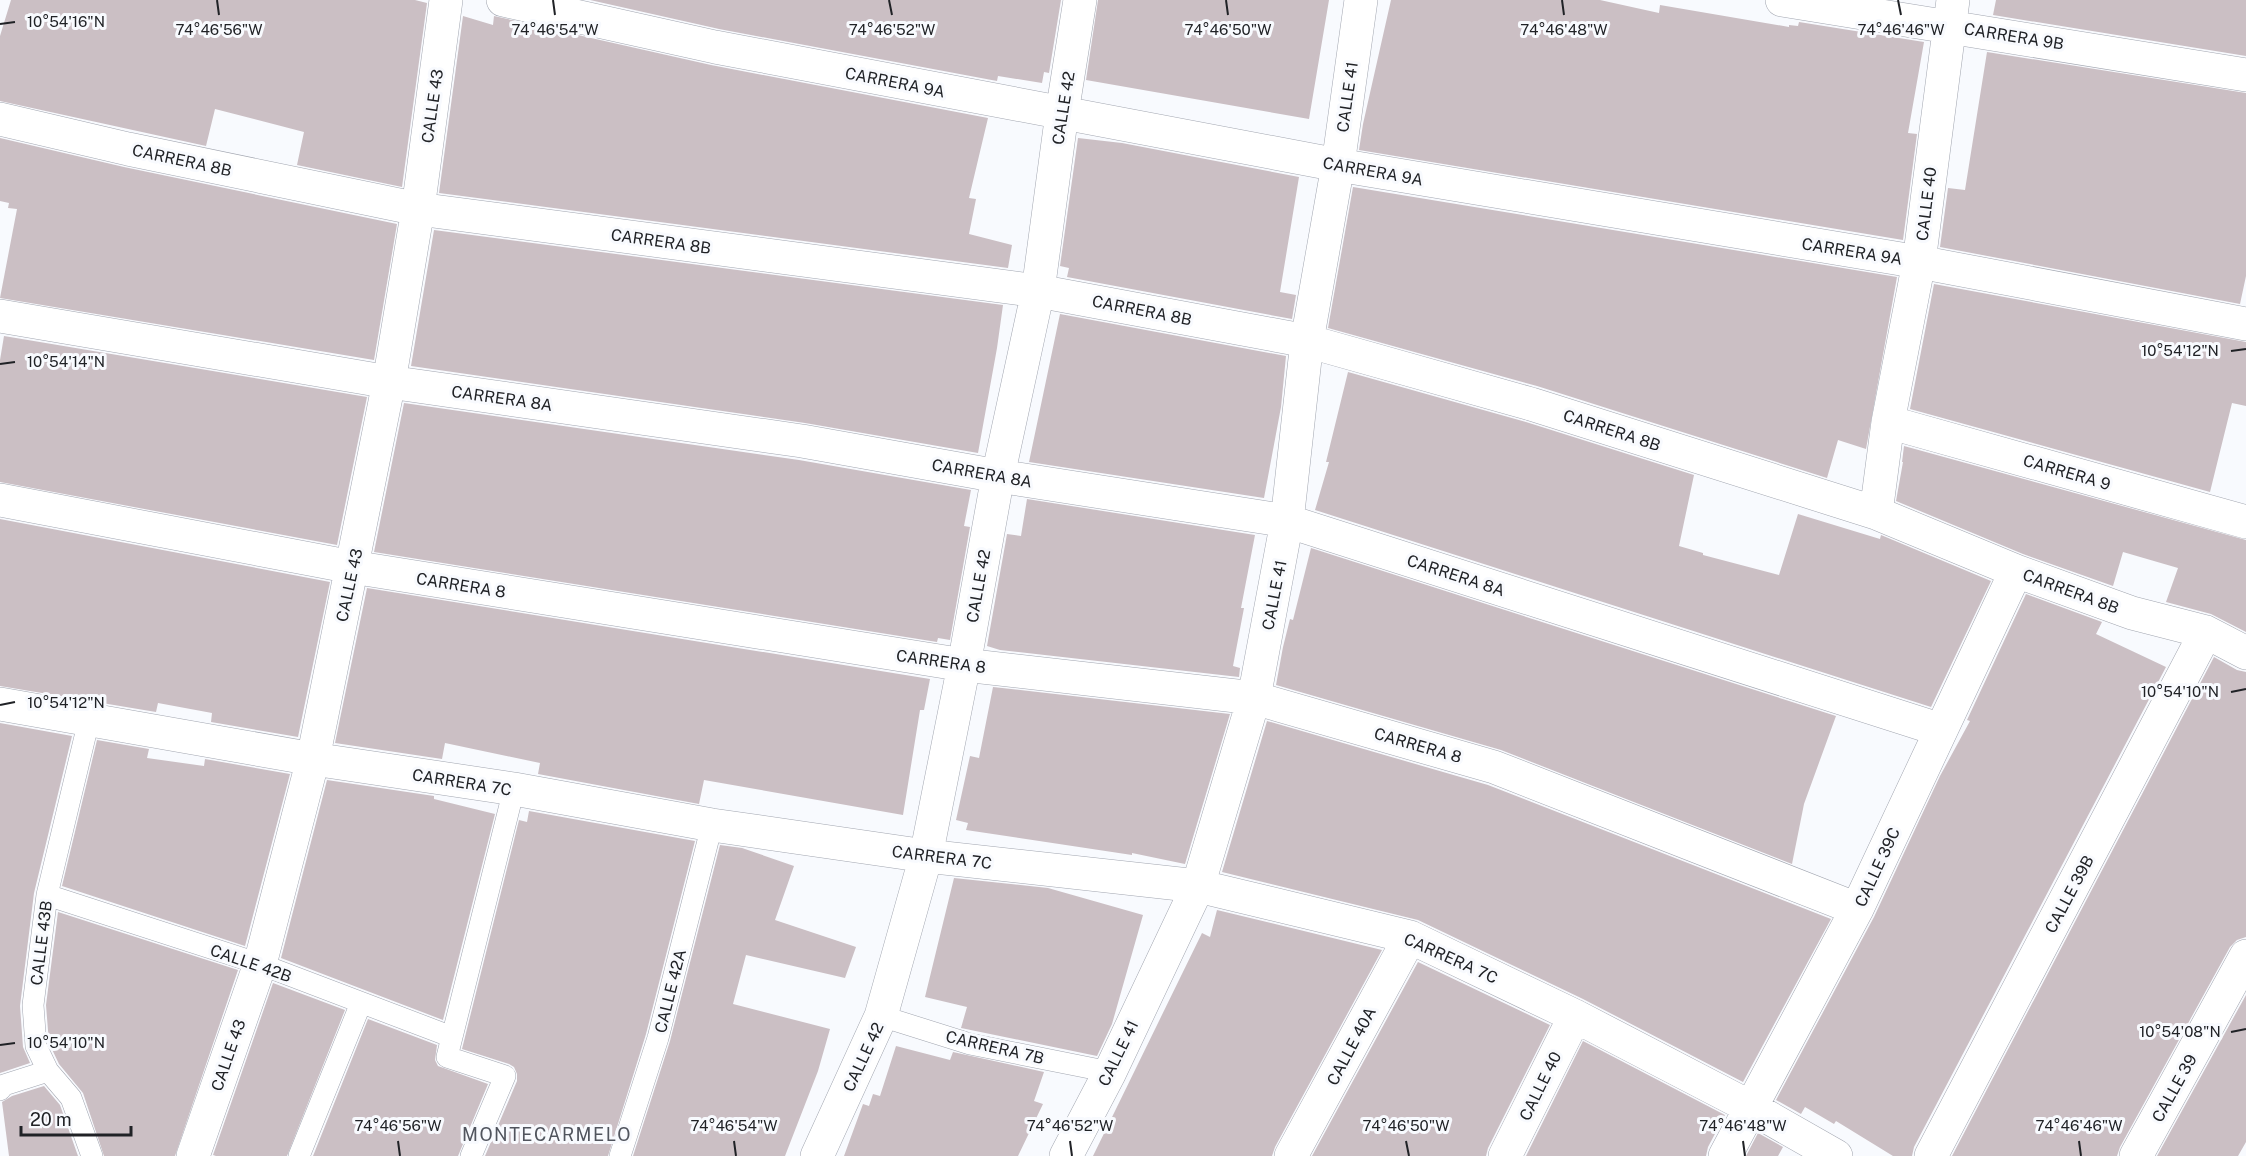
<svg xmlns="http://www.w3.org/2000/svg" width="2246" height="1156" viewBox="0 0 2246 1156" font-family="'Public Sans',sans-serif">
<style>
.building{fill:#cbbfc4}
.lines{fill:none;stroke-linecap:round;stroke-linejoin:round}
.lane-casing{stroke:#a2a6b0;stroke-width:22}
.street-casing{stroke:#a2a6b0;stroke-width:34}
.lane{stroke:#fff;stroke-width:21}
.street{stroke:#fff;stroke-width:33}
.ticks{fill:none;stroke:#202226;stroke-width:2}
.labels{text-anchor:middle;stroke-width:6;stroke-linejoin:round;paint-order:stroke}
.street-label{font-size:16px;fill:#202226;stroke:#f8fafe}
.neighbourhood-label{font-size:18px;letter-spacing:1.5px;fill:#50545d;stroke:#f8fafe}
.ticks-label{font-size:15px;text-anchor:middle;fill:#202226;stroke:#f8fafe;stroke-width:6;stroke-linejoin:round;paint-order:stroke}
</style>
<rect width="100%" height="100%" fill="#f8fafe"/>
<path class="building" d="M11,0H415L427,3L402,187L297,165L304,132L215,109L206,146L0,101V36Z
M590,0H1061L1049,73L1044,72L1042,83L998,76L997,81L719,29Z
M1098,0H1329L1309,119L1086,80Z
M1391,0H1600L1659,13L1660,5L1789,27V25L1798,26L1799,22L1924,42L1908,133L1917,134L1903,240L1359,150L1363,124Z
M1996,0H2246V56L1993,15Z
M463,16L493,25L494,16L711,65L988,118L969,198L976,199L969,234L1012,245L1008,268L439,193Z
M1987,52L2246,93V276L2240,304L1940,247L1948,188L1965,190Z
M0,138L124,167L397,224L374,360L0,298L17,209L8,208L9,203L0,201Z
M1078,138L1122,143L1299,177L1280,292L1296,295L1292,319L1067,277L1069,268L1060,266Z
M1353,187L1897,277L1866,449L1838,440L1827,478L1537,386L1328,328Z
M434,230L1003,305L997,348L978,453L805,423L411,366Z
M1934,284L2246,342V406L2232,403L2210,492L1910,409Z
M1060,314L1286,356L1281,407L1264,498L1029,462Z
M4,336L367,397L337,545L0,482V360Z
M1348,372L1526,422L1694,475L1679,546L1703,553V555L1779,575L1798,514L1880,539L1881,535L1991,581L1931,707L1315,510L1329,462H1326Z
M404,403L799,460L971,490L964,526L970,527L950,640L938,638L937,642L374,552Z
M1904,446L2246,540V632L2211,614L2166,602L2178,568L2123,552L2113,586L2023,554L1896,501L1903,462H1902Z
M1027,499L1255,535L1241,608H1244L1233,666L1240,668L1239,677L1000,650L987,646L1007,534L1021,536Z
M0,519L330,582L298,737L211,722L212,713L158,703L156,712L0,686Z
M1311,548L1836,716L1804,804L1792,864L1501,750L1276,685L1283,647L1290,619L1293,620Z
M367,588L930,679L924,710H920L903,815L704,780L699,804L538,774L540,763L445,743L442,759L335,743Z
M2026,594L2102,622L2096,634L2166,667L1914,1147L1912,1156H1893L1836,1121L1834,1124L1805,1107L1801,1114L1776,1100L1874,917L1940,776L1970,721L1967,720Z
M2214,657L2237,670L2246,672V937L2237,940L2230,947L2120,1147L2117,1156H1952Z
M993,687L1230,714L1185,864L1132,853V855L966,830L968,823L956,820L970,756L979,758Z
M1267,721L1488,785L1831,919L1743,1082L1583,999L1418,920L1222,872Z
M0,723L72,736L34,893L20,1006L23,1047L30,1063L0,1073Z
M97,740L149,749L147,758L204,766L205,759L290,774L245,946L62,886Z
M327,780L434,796V799L495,814L443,1020L281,958Z
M529,811L695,841L646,1034L608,1156H485L517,1081V1074L514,1067L509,1064L462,1049L519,820L527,822Z
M720,845L742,848L794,866L775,920L856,947L845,978L746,955L733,1004L830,1029L818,1071L785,1156H633L670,1041Z
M954,878L1048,888L1143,915L1112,1024L1097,1056L961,1028L967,1007L925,997Z
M1217,910L1382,950L1275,1147L1272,1156H1093L1202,933L1210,937Z
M58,912L238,970L175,1156H104L83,1093L59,1064L49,1043L46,1005Z
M1418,962L1550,1025L1488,1148L1486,1156H1312Z
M273,983L345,1010L287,1156H216L213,1155Z
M2246,995V1142L2238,1156H2157Z
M368,1019L437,1045L435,1060L438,1066L488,1084L458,1156H313Z
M1583,1041L1725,1115L1708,1147L1706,1156H1526Z
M896,1046L950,1060L953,1052L1044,1072L1034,1101L1043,1104L1018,1156H844L863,1104L869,1106L873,1094L880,1096Z
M44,1086L60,1105L78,1156H9L2,1102L12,1096Z
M1758,1133L1783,1147L1778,1156H1746Z"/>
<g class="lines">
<g class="lane-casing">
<path id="lane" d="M89,720L47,895L33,1005L36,1046L48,1071L71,1098L92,1156
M47,895L260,964L452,1037
M881,1016L970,1044L1110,1072
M0,1090L4,1085L48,1071
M299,1156L361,1003
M471,1156L505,1076L447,1057L514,789
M620,1156L658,1038L712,825"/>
</g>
<g class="street-casing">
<path id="street" d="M503,0L715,47L1338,165L1919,262L2246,324
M1782,0L2246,75
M0,119L128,149L418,209L1038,291L1307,341L1531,404L1876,513L2016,571L2132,613L2206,632L2246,653
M0,316L389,382L802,441L998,476L1287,521L1941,730
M1888,422L2246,522
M0,500L352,567L964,665L1254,698L1494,767L1857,909
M1876,513L1888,422L1919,262L1953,0
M0,704L313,759L514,789L712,825L926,856L1198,886L1410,937L1575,1016L1750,1107L1836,1156
M193,1156L260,964L313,759L389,382L418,209L446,0
M817,1156L881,1016L926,856L964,665L998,476L1038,291L1062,113L1080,0
M1066,1156L1110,1072L1198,886L1254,698L1287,521L1307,341L1338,165L1361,0
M1291,1156L1410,937
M1505,1156L1575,1016
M1725,1156L1857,909L2016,571
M1931,1156L2206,632
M2136,1156L2246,956"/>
</g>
<use href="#lane" class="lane"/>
<use href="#street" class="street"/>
</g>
<path class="ticks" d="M217,0L219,15M553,0L555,15M889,0L892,15M1226,0L1228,15M1562,0L1564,15M1898,0L1901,15M0,24L15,22M2231,351L2246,349M0,364L15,362M2231,692L2246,689M0,705L15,702M2231,1032L2246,1029M0,1045L15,1043M398,1141L400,1156M734,1141L736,1156M1070,1141L1072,1156M1406,1141L1409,1156M1743,1141L1745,1156M2079,1141L2081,1156"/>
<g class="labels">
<g class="street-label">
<text transform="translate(2014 36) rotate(9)" y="6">CARRERA 9B</text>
<text transform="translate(895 82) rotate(11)" y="6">CARRERA 9A</text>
<text transform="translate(1347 97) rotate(-82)" y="6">CALLE 41</text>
<text transform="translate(432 106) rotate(-82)" y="6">CALLE 43</text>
<text transform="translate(1063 108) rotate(-81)" y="6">CALLE 42</text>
<text transform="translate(182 160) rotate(12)" y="6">CARRERA 8B</text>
<text transform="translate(1373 171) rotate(10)" y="6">CARRERA 9A</text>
<text transform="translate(1926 204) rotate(-83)" y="6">CALLE 40</text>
<text transform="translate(661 241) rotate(8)" y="6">CARRERA 8B</text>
<text transform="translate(1852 251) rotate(9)" y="6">CARRERA 9A</text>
<text transform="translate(1142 310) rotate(11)" y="6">CARRERA 8B</text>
<text transform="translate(502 398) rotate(8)" y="6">CARRERA 8A</text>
<text transform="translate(1612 430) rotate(18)" y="6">CARRERA 8B</text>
<text transform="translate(2067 472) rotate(16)" y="6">CARRERA 9</text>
<text transform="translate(982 473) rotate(10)" y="6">CARRERA 8A</text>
<text transform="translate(1456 575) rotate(18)" y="6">CARRERA 8A</text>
<text transform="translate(349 585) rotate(-78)" y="6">CALLE 43</text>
<text transform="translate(461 585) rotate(9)" y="6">CARRERA 8</text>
<text transform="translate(978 586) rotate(-80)" y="6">CALLE 42</text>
<text transform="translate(2071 591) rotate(20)" y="6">CARRERA 8B</text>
<text transform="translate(1274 595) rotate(-79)" y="6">CALLE 41</text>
<text transform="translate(941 661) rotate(8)" y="6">CARRERA 8</text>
<text transform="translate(1418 745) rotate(16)" y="6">CARRERA 8</text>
<text transform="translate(462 782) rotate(9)" y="6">CARRERA 7C</text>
<text transform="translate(942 857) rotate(7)" y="6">CARRERA 7C</text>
<text transform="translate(1877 867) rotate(-65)" y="6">CALLE 39C</text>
<text transform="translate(2069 894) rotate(-62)" y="6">CALLE 39B</text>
<text transform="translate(41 943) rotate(-83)" y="6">CALLE 43B</text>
<text transform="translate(1451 958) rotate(24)" y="6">CARRERA 7C</text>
<text transform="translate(251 963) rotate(19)" y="6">CALLE 42B</text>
<text transform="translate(670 991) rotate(-76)" y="6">CALLE 42A</text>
<text transform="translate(1351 1046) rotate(-62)" y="6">CALLE 40A</text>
<text transform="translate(995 1047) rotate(13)" y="6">CARRERA 7B</text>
<text transform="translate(1118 1053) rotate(-64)" y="6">CALLE 41</text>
<text transform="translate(228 1055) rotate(-71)" y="6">CALLE 43</text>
<text transform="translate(863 1057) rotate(-65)" y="6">CALLE 42</text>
<text transform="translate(1540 1086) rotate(-64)" y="6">CALLE 40</text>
<text transform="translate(2174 1088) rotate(-61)" y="6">CALLE 39</text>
</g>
<g class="neighbourhood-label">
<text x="547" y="1141">MONTECARMELO</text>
</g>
</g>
<g class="ticks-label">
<text x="66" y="27">10°54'16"N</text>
<text x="219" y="35">74°46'56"W</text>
<text x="555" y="35">74°46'54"W</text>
<text x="892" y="35">74°46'52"W</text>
<text x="1228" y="35">74°46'50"W</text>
<text x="1564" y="35">74°46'48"W</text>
<text x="1901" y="35">74°46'46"W</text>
<text x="2180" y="356">10°54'12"N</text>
<text x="66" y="367">10°54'14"N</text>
<text x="2180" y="697">10°54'10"N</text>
<text x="66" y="708">10°54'12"N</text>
<text x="2180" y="1037">10°54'08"N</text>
<text x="66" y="1048">10°54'10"N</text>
<text x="398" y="1131">74°46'56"W</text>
<text x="734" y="1131">74°46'54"W</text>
<text x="1070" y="1131">74°46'52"W</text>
<text x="1406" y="1131">74°46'50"W</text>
<text x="1743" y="1131">74°46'48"W</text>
<text x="2079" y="1131">74°46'46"W</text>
</g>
<path d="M21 1126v9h110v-9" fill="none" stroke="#202226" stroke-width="3"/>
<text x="30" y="1126" font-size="18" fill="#202226" stroke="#f8fafe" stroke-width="4.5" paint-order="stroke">20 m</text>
</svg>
